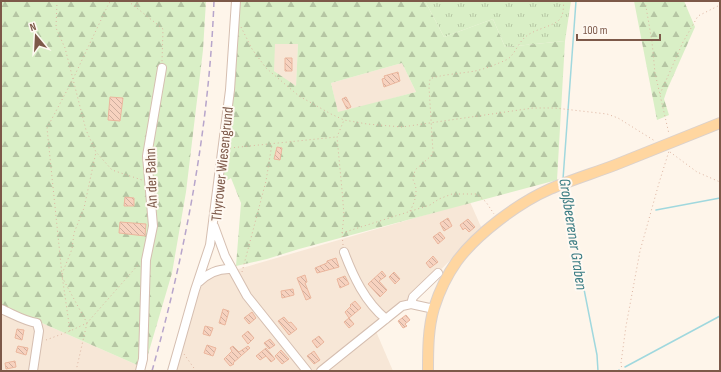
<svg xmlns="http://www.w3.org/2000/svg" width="721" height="372" viewBox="0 0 721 372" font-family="'Sofia Sans Condensed',sans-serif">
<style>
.residential{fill:#f7e7d7}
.grass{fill:url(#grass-tufts)}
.forest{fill:url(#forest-firs);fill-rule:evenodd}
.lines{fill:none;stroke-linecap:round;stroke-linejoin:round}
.stream{stroke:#a0d8de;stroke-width:1.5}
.building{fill:url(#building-back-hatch);stroke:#ebb69d}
.minor-casing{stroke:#d5beb0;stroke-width:10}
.major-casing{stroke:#dbd1cc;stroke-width:12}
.path{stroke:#ddb4a1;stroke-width:1;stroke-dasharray:1 3;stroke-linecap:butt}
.minor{stroke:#fff;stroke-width:8}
.major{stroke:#ffd6a0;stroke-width:10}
.rail{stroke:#b7a5cb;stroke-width:1.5;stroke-dasharray:6 4;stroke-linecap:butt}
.labels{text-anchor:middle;stroke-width:4;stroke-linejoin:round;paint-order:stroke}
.street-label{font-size:15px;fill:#7d5949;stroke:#fff9f2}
.water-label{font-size:16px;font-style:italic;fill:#3a7c83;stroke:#fff9f2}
</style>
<defs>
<pattern id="grass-tufts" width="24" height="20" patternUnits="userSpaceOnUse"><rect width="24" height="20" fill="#d9efc6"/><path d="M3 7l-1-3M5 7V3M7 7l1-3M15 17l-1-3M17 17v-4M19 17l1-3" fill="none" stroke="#b5c5a3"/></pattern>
<pattern id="forest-firs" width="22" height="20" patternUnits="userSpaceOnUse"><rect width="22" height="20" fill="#d9efc6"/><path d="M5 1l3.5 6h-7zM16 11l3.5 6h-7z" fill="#b5c5a3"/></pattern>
<pattern id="building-back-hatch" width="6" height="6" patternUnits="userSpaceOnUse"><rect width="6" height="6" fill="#f7d2bf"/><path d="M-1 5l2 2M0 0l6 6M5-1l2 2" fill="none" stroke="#cdad9d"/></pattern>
</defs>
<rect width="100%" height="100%" fill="#fef5ea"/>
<path class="residential" d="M274,44H298L296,87L274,71Z
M402,63L416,92L338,113L331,83Z
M470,202L482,229L413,297L375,329L393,371H172L179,347L204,279Z
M1,305L144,368L143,371H1Z"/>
<path class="grass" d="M425,1H571L565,41L505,47L493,19L444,37Z"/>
<path class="forest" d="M1,1H206L203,50L186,192L172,273L144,368L1,305Z
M236,1H425L444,37L493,19L505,47L565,41L557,180L299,249L267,259L236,266L241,203L231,178L223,183ZM275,44H298L296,86L274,71ZM402,63L416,92L338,112L331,83Z
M634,1H684L695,27L667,90L664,99L669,115L657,120Z"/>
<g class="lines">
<path class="stream" d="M563,179L576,1
M564,188L597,355L598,371
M656,210L720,198
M625,367L720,316
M619,371V370"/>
</g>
<path class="building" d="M285,58H292V71H285Z
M398,72L400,81L384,87L382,79L385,78L384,76Z
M110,97L123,98L120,121L108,120Z
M346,97L351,107L347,109L342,99Z
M277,147L282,148L280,160L274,159Z
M125,197L134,198V206H124Z
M448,218L452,226L444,231L440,223Z
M468,219L475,227L469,232L465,228L463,230L460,225Z
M120,222L146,224L145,236L119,233Z
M440,232L445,238L438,244L433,237Z
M433,256L438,262L430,268L426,263Z
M336,258L339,267L317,273L315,268L327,263V261Z
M382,271L386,276L379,281L387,290L380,297L368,284Z
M394,272L400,279L395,284L389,277Z
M305,275L307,282L305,283L311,298L306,300L297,278Z
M345,276L349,284L340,288L337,279Z
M293,289L294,295L282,298L281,291Z
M355,301L361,308L349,318L345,312L351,306L350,305Z
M223,309L229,311L225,325L219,323Z
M252,312L256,318L249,324L244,318Z
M406,315L410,320L405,324L407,326L403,328L398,321Z
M284,317L289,323L291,322L297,329L289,335L278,321Z
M349,318L354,324L349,328L344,322Z
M205,326L213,328L210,336L203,334Z
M17,329L24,330L22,340L15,338Z
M248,331L254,338L248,344L242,336Z
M319,336L324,342L317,348L312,341Z
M270,339L275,345L269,349L264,343Z
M207,345L216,348L213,356L204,353Z
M18,346L28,348L26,355L16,352Z
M233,346L239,352L248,346L250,348L233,363L234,364L230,366L224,359L232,351L230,348Z
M266,348L275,359L271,362L266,356L260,360L256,356Z
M281,350L289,359L282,364L275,356Z
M314,351L320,360L314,364L307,356Z
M15,361L16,367L6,369L5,363Z"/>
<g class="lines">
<g class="minor-casing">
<path id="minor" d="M214,226L225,256L247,296L307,371
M344,252C353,276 365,302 386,319
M199,282C208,273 218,268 232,269
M411,304L413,297L438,273
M1,309C13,314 24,321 37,323L39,331L33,371
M140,371L143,359L146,260L153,226L147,156L162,68
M172,371L195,290L210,245L230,90L236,1
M321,371L402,306L411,304L434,309"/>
</g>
<g class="major-casing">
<path id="major" d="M428,371C428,350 428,328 434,308C439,292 447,275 457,261C477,234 518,203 550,189C571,180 594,173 615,165C650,151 685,137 720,123"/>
</g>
<path class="path" d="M57,1L56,28L65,48L86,130L96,152L112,170L142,180
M128,1L163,29L162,62
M645,1L652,42L655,73L669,134
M135,7L139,1
M241,27L252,49L266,68L299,96L331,114L344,120L367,124L402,127L533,108H555L607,114L618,118L655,141
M660,94L683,42L698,16L720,5
M230,148L336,137
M670,152L697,172L720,182
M410,211C415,202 419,190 413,180L415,170L431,156L433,152L429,87L430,79C437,75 465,73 475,71C485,69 497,64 506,60C515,56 518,41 528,35C536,29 554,26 560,19C564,14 563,7 564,1
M342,233L430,205L439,199L452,194H477L486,202L494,214
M343,245L342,233L344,215L342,190L337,137L344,120
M242,272L266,181L272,144
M62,274L72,249L74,233L84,208L96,152
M62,277L87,323L138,265
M70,331L62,275L47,128L73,79L109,3L112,1
M46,340L70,331L87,323
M184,354L196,371
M76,371L87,323
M622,371L621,363L626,326L640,251L659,183L669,151"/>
<use href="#minor" class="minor"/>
<use href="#major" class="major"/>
<path class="rail" d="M152,371C186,250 209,127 214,1"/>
</g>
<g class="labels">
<g class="street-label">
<text transform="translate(222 164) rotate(-84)" y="5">Thyrower Wiesengrund</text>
<text transform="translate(151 178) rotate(-92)" y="5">An der Bahn</text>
</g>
<g class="water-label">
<text transform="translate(574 234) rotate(81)" y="6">Großbeerener Graben</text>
</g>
</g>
<rect width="721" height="372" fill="none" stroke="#7d5949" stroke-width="4"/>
<g transform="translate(36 36) rotate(342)" stroke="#fff9f2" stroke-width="3" paint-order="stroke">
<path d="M0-3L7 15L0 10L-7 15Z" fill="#7d5949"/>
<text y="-6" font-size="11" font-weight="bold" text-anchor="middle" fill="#7d5949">N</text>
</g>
<path d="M577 34v6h83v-6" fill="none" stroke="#7d5949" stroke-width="2"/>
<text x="583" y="34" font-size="12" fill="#7d5949" stroke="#fff9f2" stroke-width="3" paint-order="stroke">100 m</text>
</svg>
